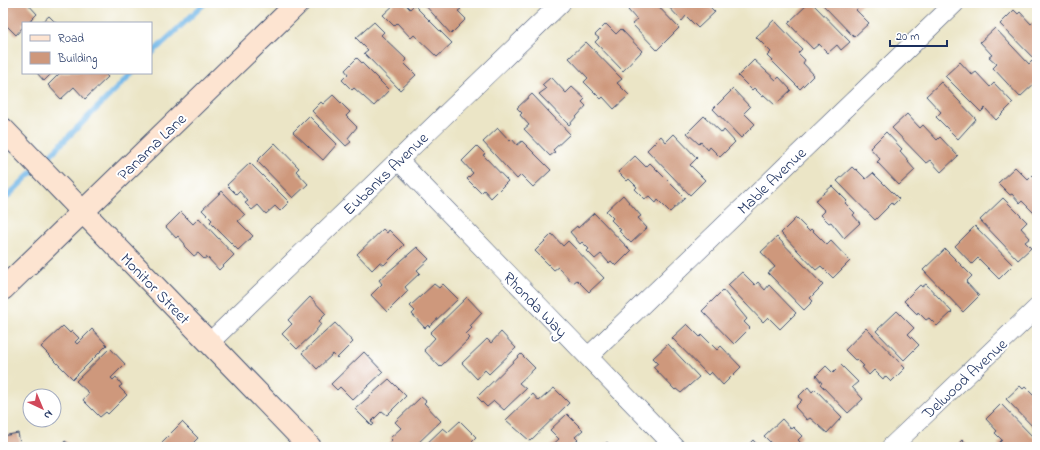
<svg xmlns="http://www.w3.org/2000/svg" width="1040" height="450" viewBox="0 0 1040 450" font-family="'Indie Flower',sans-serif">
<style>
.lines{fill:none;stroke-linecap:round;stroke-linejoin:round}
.stream{stroke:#70b6e7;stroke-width:5.5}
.building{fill:#ce987c}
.street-casing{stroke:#3a4a6e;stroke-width:20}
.secondary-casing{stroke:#3a4a6e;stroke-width:24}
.street{stroke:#fff;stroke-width:19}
.secondary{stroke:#fde4d1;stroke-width:22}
.labels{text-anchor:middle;stroke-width:4;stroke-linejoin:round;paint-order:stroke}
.street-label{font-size:16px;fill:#1b2f5e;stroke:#fff}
</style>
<rect width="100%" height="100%" fill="#fff"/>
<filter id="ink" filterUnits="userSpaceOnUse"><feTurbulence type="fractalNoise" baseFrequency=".025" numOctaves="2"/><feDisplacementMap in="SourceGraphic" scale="8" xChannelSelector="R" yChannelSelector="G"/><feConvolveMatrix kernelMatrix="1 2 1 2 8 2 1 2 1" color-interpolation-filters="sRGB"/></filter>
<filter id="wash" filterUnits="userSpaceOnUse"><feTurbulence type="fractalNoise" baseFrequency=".012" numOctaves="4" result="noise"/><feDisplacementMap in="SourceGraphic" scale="16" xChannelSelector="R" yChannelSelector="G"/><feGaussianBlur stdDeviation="0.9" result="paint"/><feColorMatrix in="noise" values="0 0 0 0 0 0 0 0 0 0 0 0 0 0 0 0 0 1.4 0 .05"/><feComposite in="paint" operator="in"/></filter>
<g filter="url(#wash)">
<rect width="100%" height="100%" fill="#ebe5c6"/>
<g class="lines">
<path class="stream" d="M151,54L205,3
M42,163L132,73
M3,201L35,169"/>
</g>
<g id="blocks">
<path class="building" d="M3,3H27L37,14L28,23H23V27L16,35L3,22Z
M396,3H404L410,9L414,5L452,43L437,57L414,35L411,38L397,23L394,26L383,15Z
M425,3H455L461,9L458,11L466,19L451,34L424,4Z
M634,3H655L679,28L657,50L632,24L637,20L628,10Z
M665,3H706L715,12L698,28L686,16L682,21Z
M809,3H812L850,42L841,50L837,45L828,53L819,44L813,49L788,23Z
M821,3H860L862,4L856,10L869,23L854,37Z
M1014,10L1018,14L1020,12L1031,24L1037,18V62L1000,24Z
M49,16L56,23H41Z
M774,20L802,49L798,53L805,60L803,63L814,75L800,89L767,56L771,52L756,37Z
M374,22L384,32L381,35L407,60L404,63L416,75L400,90L364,53L368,50L356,38Z
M606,24L616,34L621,29L642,51L623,71L595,42L599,38L595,35Z
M995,28L1029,64L1032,61L1037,65V81L1020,97L993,68L997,64L989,57L992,55L980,42Z
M586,42L622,79L617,83L629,95L614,109L603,97L601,99L584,82L588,78L569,58Z
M357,58L389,90L374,106L354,88L352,90L342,80L348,74L345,70Z
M754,60L776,80L779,77L791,90L775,105L764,95L763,97L754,88L752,90L738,76Z
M960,62L972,75L976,72L990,87L994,83L1013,103L996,120L985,108L981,112L945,76Z
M37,73H52L44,81Z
M60,73H104L108,77L85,99L74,87L61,99L48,85Z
M551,77L566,93L572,87L585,99L582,102L586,106L569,125L539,94L546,89L542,85Z
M941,82L976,119L958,139L936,117L941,112L926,96Z
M733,89L750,107L744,113L755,124L741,138L713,109Z
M532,94L570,134L553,150L555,152L550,156L524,129L529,125L520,115L522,113L517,108Z
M333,95L350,112L346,116L357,127L348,138L351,142L346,146L312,111L321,102L323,104Z
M907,114L920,128L923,125L937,140L940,137L958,156L941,172L930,160L926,163L892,128Z
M309,116L337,144L323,160L293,132Z
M704,116L722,133L724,130L735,142L720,157L710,147L708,150L701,142L699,144L687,133Z
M498,128L510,141L512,139L517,145L522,141L551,170L533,187L521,175L517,179L483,142Z
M886,132L902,149L900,151L909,161L908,162L915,170L899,185L877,162L880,159L870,148Z
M674,134L697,158L690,165L705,180L690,195L647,150L661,136L666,142Z
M275,143L299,168L296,171L308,184L293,198L257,161Z
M477,146L485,154L483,155L508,181L491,198L484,190L481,193L467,179L473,173L462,161Z
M635,156L646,167L650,163L685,198L670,212L658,200L656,203L649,196L645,199L635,189L637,187L629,179L627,181L618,172Z
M250,163L289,202L280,211L275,206L266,214L258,205L252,210L245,203L248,201L239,191L236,194L227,185Z
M852,167L855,170L856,169L866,179L873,173L899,199L893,205L892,203L875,220L837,181Z
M1015,167L1028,180L1033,175L1037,179V216L1022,201L1020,203L1012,194L1010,195L998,183Z
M832,186L847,201L845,203L855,213L853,215L860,223L844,238L831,222L829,223L821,215L825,211L815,201Z
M222,191L245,215L238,221L253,236L238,250L210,222L212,220L202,210Z
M623,195L641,216L638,218L647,228L631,243L619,231L621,230L611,220L613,218L606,211Z
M1003,198L1027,222L1021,228L1030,238L1025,242L1031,248L1018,260L980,220Z
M181,212L193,224L199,218L234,255L219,270L207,257L204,259L198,253L194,256L184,246L185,244L178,236L176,238L166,227Z
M594,213L631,251L616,266L611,261L609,263L601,254L595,259L587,251L589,249L582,242L580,244L570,232L577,226L578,228Z
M796,218L809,231L811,229L827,245L831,241L850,261L833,278L821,266L816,270L781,233Z
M975,226L1013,265L999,279L978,258L972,264L955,246Z
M383,229L387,233L389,230L404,245L384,265L380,262L372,270L357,254Z
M552,234L563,246L568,241L604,278L589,292L577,280L573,283L558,267L554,270L535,251Z
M777,237L823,285L810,298L813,301L804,310L768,273L775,267L761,252Z
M417,247L429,259L417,270L420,273L405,287L408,291L387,312L371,295L382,284L379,280Z
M945,249L972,276L966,282L979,296L963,312L923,270Z
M742,272L755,285L758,282L765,290L769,285L796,313L780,329L768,317L763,322L728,285Z
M434,284L439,288L443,284L458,299L429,327L428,325L425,328L412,314L415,311L410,306Z
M926,284L952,312L937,326L929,318L926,320L918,312L917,314L904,301L920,285L922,287Z
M723,290L747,319L744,322L750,328L734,344L702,311Z
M310,297L326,314L319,321L321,324L313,334L297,349L282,334L292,324L288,320Z
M467,297L482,313L470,326L472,328L466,334L470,338L440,367L424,350L435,338L430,333Z
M897,311L914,328L908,334L919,345L904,360L876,331Z
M335,323L353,342L337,358L333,354L317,369L302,353Z
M687,324L700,337L702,335L717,350L721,346L741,367L723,385L711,372L708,375L672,338Z
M63,326L70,333L72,331L79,338L75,342L77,344L92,329L107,345L73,379L41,347Z
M866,328L905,368L891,382L885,376L883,379L874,370L869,375L862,367L864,366L857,359L855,360L845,350Z
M501,332L516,348L489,374L485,370L477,379L462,363L487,339L491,343Z
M668,344L699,377L681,393L676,389L675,390L653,367L658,363L653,358Z
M110,348L125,364L111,378L113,380L116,377L122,385L119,387L127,395L108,414L106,412L100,417L83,400L89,393L76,381Z
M364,352L383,372L353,400L340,387L337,390L331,384Z
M521,354L535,368L519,383L526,389L504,410L494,401L487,407L477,397Z
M841,365L858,382L852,387L863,399L848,413L820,384L822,383L816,376L826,366L833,373Z
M389,379L406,396L387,415L382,411L371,422L374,424L372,426L355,409Z
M1020,386L1023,389L1025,387L1035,397L1037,396V431L1006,399Z
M808,387L812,392L815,389L842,417L827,433L810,418L807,420L795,407L802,400L798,397Z
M554,388L569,403L530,441L506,420L533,394L539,401Z
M421,397L426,401L424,403L441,421L414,447H393L389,443L392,440L390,438L401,428L395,422Z
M1001,404L1036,440L1031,445L1034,447H1000L998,444L1002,440L995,433L997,431L986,419Z
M567,414L583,430L575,437L578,440L570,447H550L559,439L550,430Z
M782,419L791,429L793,427L802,436L798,440L805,447H775L764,436Z
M460,421L476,437L466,447H423L443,428L448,432Z
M182,422L198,438L189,447H157Z
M18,433L21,447H3V436Z
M753,440L759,447H746Z
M962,440L969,447H955Z
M65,441L69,444L67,446L68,447H60Z
M607,442L611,447H602Z"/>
</g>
</g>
<g filter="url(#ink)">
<use href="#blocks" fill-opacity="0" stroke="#3a4a6e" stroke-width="1"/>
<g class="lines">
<g class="street-casing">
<path id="street" d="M398,160L675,447
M209,343L561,3
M588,357L955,3
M891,447L1037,308"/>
</g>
<g class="secondary-casing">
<path id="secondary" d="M3,129L310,447
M3,289L298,3"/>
</g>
<use href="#street" class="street"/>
<use href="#secondary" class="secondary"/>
</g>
</g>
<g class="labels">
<g class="street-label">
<text transform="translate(151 146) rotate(-44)" y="6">Panama Lane</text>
<text transform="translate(385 173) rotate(-44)" y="6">Eubanks Avenue</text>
<text transform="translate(771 180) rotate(-44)" y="6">Mable Avenue</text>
<text transform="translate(156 288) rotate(46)" y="6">Monitor Street</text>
<text transform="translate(536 304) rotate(46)" y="6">Rhonda Way</text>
<text transform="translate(964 378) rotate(-43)" y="6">Delwood Avenue</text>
</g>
</g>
<rect width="1040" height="450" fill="none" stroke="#fff" stroke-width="16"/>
<rect x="22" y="22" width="130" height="52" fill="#ffffff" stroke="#a4acbf"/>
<rect x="30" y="35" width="20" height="6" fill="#fde4d1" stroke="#a4acbf"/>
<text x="58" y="42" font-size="12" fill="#1b2f5e">Road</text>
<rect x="30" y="52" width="20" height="12" fill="#ce987c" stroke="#a4acbf"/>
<text x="58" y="62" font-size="12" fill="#1b2f5e">Building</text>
<g transform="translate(42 408) rotate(136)"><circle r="19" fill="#ffffff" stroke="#a4acbf"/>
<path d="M0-3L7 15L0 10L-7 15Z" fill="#d1495b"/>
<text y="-6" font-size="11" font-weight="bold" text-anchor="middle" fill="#1b2f5e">N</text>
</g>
<path d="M890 40v6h57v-6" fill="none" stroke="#1b2f5e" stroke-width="2"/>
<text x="896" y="40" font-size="12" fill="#1b2f5e" stroke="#ffffff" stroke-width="3" paint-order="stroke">20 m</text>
</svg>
